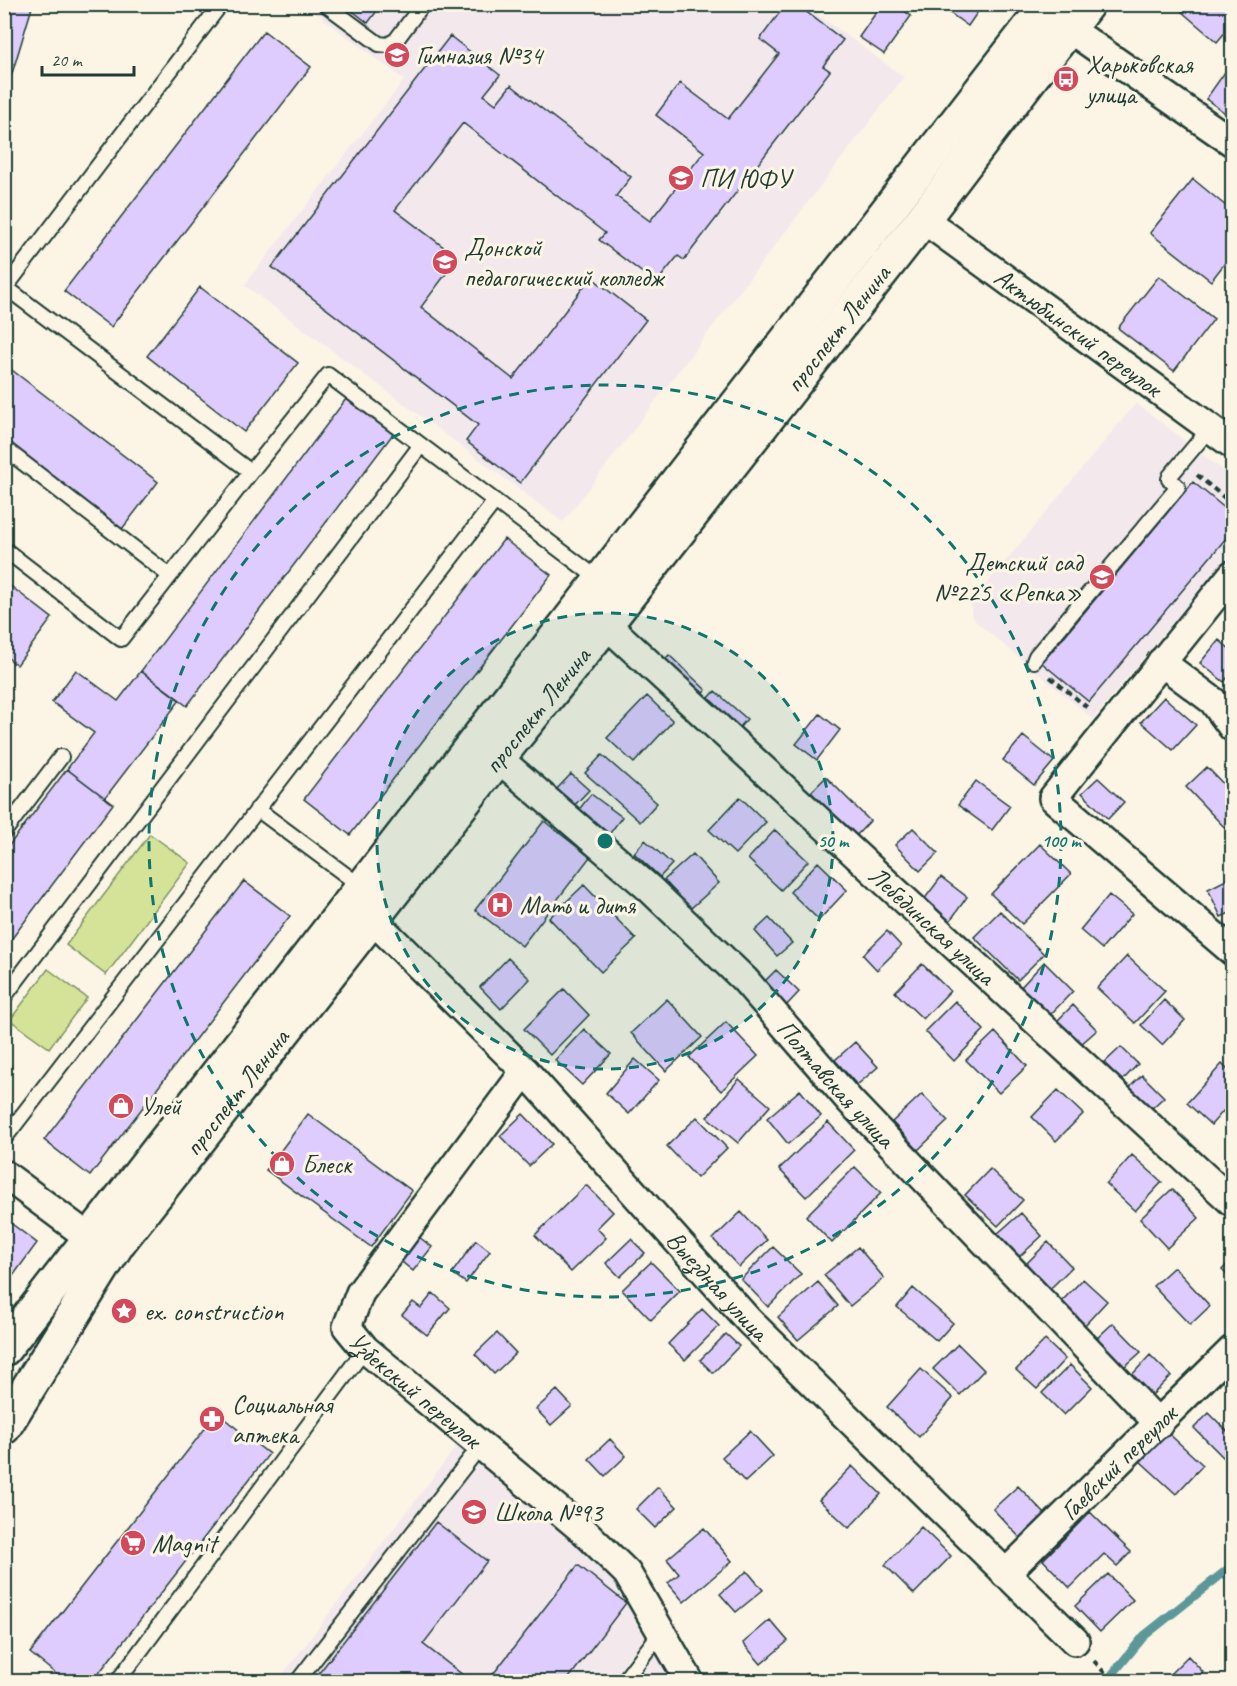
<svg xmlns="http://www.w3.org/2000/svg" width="1237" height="1686" viewBox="0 0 1237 1686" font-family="Caveat,sans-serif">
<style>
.built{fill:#f3e9ec}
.green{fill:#d4e397;stroke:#7a9066;stroke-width:1.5}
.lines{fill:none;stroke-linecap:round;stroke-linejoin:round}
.stream{stroke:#5c9899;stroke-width:9}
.building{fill:#dfccfe;stroke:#1f3d34;stroke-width:1.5}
.lane-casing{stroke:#1f3d34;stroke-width:18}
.street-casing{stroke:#1f3d34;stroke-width:32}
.secondary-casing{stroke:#1f3d34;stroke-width:38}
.path{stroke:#1f3d34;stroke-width:4;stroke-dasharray:6 4.5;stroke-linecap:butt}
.lane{stroke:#fcf5e5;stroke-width:14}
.street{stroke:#fcf5e5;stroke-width:27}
.secondary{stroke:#fcf5e5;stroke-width:33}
.ring{fill:none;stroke:#0f766e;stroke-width:3;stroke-dasharray:10 8}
.labels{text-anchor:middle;stroke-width:6;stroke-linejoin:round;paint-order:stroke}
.poi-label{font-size:26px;fill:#1f3d34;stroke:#fcf5e5;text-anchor:start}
.street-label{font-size:26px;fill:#1f3d34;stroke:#fcf5e5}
.centre{fill:#0f766e;stroke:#fcf5e5;stroke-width:3}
.ring-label{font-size:18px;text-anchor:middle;font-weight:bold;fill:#0f766e;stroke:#fcf5e5;stroke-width:6;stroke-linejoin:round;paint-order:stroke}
</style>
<rect width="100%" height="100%" fill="#fcf5e5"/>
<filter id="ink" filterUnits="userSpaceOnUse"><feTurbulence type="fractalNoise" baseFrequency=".0167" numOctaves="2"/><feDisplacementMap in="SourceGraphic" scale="12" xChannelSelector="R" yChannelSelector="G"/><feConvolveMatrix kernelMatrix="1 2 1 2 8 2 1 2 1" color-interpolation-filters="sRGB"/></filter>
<g filter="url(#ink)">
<path class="built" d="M305,5H805L904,77L563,522L244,285L404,80Z
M1136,403L1232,477V551L1093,719L976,622L971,614V603Z
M459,1443L611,1569L632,1593L673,1681L277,1682Z"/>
<path class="green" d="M150,834L190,863L106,975L66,945Z
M48,969L87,998L49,1048L10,1020Z"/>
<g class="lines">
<path class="stream" d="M1106,1682L1144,1636L1232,1566"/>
</g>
<path class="building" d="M4,4H33L4,100Z
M344,4H382L368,23Z
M786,4H796L843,40L823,66L830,71L684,260L678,256L656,283L599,240L605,233L463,123L395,210L458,258L421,307L513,379L591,277L646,320L520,483L466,441L478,425L272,267L450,36L500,75L484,95L496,104L511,85L631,177L616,196L650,221L704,152L656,115L680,83L728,119L779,54L760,39Z
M882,4H895L911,16L884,54L859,37Z
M945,4H983L968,26L943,8Z
M1188,4H1232V24L1217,42L1182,12Z
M264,31L311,67L111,327L64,291Z
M1232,62V118L1206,99Z
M1193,179L1232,211V254L1211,281L1150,233Z
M1159,276L1214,319L1174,371L1118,328Z
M200,287L298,363L244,432L147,356Z
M4,364L158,482L122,529L4,438Z
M346,399L393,434L187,706L141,671Z
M1193,482L1232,514V531L1089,702L1042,663Z
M504,539L551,575L350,835L304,799Z
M4,581L52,618L17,665L4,655Z
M1219,640L1232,651V672L1224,682L1200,663Z
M669,655L706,690L696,701L658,666Z
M76,670L118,701L141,671L180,700L105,798L67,769L94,733L52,702Z
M715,691L747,719L733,735L702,706Z
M647,696L673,721L634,763L607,738Z
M1164,697L1196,725L1173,750L1141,722Z
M820,714L840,730L817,760L796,744Z
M1023,736L1054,761L1034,785L1003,760Z
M602,755L657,803L640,822L585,773Z
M1207,767L1232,793V823L1226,829L1186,787Z
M67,769L113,804L4,949V852Z
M571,774L589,790L570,810L553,793Z
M826,777L870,821L855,837L811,792Z
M1098,778L1124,802L1108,819L1082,793Z
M976,781L1010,806L992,830L958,805Z
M591,794L622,817L605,840L574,816Z
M740,797L766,822L735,854L709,830Z
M544,821L590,857L522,946L475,910Z
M913,828L938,853L920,871L895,845Z
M775,830L808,861L781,890L748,859Z
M645,840L672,864L660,877L634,853Z
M1040,844L1071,874L1022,924L991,894Z
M693,854L719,883L690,909L664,880Z
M818,862L847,890L819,920L790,892Z
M941,877L967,897L950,921L923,901Z
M1232,877V912L1221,917L1208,889Z
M244,881L290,916L90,1176L44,1140Z
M584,885L636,939L601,972L549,918Z
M1109,895L1132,914L1102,949L1080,930Z
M1000,911L1044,954L1018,980L974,937Z
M769,918L792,943L777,956L755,931Z
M887,931L901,946L877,970L863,955Z
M1127,956L1165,991L1135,1023L1097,988Z
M508,958L530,979L501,1009L480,987Z
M1044,962L1073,991L1049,1016L1020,988Z
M922,964L950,991L923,1019L895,992Z
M776,970L799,992L785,1007L762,984Z
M564,989L589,1015L550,1055L524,1029Z
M667,999L702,1037L666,1071L631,1033Z
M1164,1000L1185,1020L1162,1045L1141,1025Z
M955,1001L984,1030L954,1061L925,1031Z
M1073,1005L1097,1030L1080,1045L1057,1021Z
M726,1022L758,1056L721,1091L689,1057Z
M584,1029L611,1054L582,1085L555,1060Z
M995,1032L1027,1066L999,1093L966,1060Z
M855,1042L878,1067L857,1085L835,1060Z
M1121,1047L1138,1064L1122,1081L1104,1063Z
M635,1059L659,1080L629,1114L606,1093Z
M4,1061L11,1066L4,1076Z
M1222,1064L1232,1074V1101L1211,1125L1187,1103Z
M1142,1075L1164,1097L1150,1110L1128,1089Z
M739,1079L770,1106L738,1143L707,1117Z
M800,1090L821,1116L788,1144L767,1118Z
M1058,1090L1083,1114L1056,1141L1032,1117Z
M922,1094L948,1121L918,1150L892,1122Z
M308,1114L412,1191L371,1247L266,1170Z
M523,1114L552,1144L529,1166L500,1136Z
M697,1117L727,1148L697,1178L667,1146Z
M828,1122L854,1150L806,1197L779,1169Z
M1132,1155L1162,1182L1135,1211L1106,1184Z
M855,1167L881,1193L832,1243L806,1216Z
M990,1169L1023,1200L998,1226L965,1195Z
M586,1185L613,1212L597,1228L606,1238L571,1272L535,1235Z
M1172,1189L1199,1218L1167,1248L1140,1219Z
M741,1212L767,1240L739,1267L713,1239Z
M1021,1213L1042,1236L1019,1257L997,1234Z
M4,1218L37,1243L7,1284L4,1283Z
M415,1234L432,1247L413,1271L397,1258Z
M631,1239L645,1253L620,1277L606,1263Z
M476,1240L490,1251L466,1283L452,1273Z
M1048,1242L1072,1267L1050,1289L1026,1264Z
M773,1247L801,1274L768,1307L741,1279Z
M858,1247L884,1278L850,1306L824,1275Z
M1232,1259V1280L1222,1270Z
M651,1262L680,1291L651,1320L622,1290Z
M1174,1267L1210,1306L1190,1325L1153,1286Z
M1083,1279L1107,1301L1084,1326L1060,1303Z
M818,1282L838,1306L798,1340L778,1317Z
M913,1288L953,1323L937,1341L897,1307Z
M433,1293L450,1308L427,1335L402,1315L413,1302L421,1308Z
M702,1309L719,1326L685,1360L668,1344Z
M1113,1323L1141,1352L1122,1369L1094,1341Z
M497,1333L516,1353L494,1374L475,1354Z
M726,1334L739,1346L713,1373L700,1360Z
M1045,1340L1065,1359L1037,1389L1016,1370Z
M958,1344L984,1370L960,1395L933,1369Z
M1150,1355L1171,1376L1151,1396L1131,1376Z
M1070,1365L1092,1387L1064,1415L1042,1393Z
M921,1369L953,1398L919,1437L887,1407Z
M557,1390L572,1406L551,1425L536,1409Z
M217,1413L269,1454L92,1682H66L30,1653Z
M1209,1413L1232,1436V1466L1194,1428Z
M750,1431L773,1456L745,1482L722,1457Z
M1167,1432L1203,1465L1176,1494L1140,1461Z
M610,1439L626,1456L605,1476L589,1459Z
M852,1466L881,1494L849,1528L819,1500Z
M1018,1486L1047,1516L1022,1540L993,1509Z
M658,1487L677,1507L655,1528L636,1509Z
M1090,1512L1131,1552L1117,1566L1104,1554L1070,1588L1043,1560Z
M436,1522L487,1561L423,1644L472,1682H312Z
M921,1527L951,1556L914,1594L885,1565Z
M704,1528L732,1561L684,1602L668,1583L679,1574L667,1559Z
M578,1565L626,1603L566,1682H487Z
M747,1571L763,1590L736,1612L720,1594Z
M1108,1574L1133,1600L1100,1632L1075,1606Z
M770,1620L788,1641L761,1664L743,1643Z
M1188,1656L1203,1672L1194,1682H1162Z
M807,1673L814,1682H797Z"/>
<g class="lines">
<g class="lane-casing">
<path id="lane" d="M325,4L379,44L388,45L396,40L423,4
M4,286L251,472L328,375L601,581
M6,287L221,4
M4,448L170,576
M4,549L121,639L251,472
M1034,661L1036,656L1178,487L1169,479L1170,476L1210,428
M257,809L362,887
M4,832L61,757
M4,997L421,445
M4,1139L495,501
M117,1682L365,1349
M297,1682L481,1445
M623,1682L660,1633"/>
</g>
<g class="street-casing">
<g id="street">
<path d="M1068,28L1232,142"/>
<path id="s1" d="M923,219L1232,444"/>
<path d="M1232,575L1053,798L1232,951"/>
<path id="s2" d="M606,624L1232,1202"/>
<path d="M1161,662L1213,701L1232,727"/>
<path id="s3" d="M498,758L650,889L745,980L850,1101L1159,1424"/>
<path id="s4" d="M372,919L525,1071L749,1321L1075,1641"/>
<path id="s5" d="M525,1071L360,1293L347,1327L365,1349L585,1532L627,1573L690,1682"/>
<path d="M4,1174L91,1239"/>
<path id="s6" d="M1005,1574L1232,1350"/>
</g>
</g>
<g class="secondary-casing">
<g id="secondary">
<path d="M4,1349L1048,4"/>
<path id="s7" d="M4,1427L118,1243L498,758L606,624L923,219L1087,4"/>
</g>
</g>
<path class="path" d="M1197,475L1232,504
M1050,677L1088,708
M1094,1661L1113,1682"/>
<use href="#lane" class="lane"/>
<use href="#street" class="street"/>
<use href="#secondary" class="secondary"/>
</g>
</g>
<circle cx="605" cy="841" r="228" fill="#0f766e" fill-opacity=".12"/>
<g class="ring">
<circle cx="605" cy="841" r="228"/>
<circle cx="605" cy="841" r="456"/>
</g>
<defs>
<g id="school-disc" transform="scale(1.35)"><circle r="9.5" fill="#d1495b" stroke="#fcf5e5"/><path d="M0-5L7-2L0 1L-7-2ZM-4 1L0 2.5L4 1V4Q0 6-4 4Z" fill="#fff"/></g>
<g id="bus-disc" transform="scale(1.35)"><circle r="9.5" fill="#d1495b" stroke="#fcf5e5"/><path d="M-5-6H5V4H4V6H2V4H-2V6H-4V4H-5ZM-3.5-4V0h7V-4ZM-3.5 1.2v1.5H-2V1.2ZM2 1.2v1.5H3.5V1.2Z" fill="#fff"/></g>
<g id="university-disc" transform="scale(1.35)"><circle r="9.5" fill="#d1495b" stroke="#fcf5e5"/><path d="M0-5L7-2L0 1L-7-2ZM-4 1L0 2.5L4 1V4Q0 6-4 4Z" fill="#fff"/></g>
<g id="hospital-disc" transform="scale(1.35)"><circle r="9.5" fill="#d1495b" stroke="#fcf5e5"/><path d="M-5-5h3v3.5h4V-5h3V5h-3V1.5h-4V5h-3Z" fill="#fff"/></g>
<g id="shop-disc" transform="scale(1.35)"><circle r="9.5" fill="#d1495b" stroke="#fcf5e5"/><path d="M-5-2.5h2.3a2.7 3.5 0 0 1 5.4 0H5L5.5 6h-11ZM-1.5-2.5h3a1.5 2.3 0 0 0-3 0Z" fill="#fff"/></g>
<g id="sight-disc" transform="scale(1.35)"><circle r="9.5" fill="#d1495b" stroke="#fcf5e5"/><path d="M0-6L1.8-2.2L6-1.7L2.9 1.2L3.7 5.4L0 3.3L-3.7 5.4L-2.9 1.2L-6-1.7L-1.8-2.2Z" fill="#fff"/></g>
<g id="pharmacy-disc" transform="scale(1.35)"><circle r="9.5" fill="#d1495b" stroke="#fcf5e5"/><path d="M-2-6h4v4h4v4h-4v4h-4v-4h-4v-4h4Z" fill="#fff"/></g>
<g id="supermarket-disc" transform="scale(1.35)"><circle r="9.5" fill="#d1495b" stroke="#fcf5e5"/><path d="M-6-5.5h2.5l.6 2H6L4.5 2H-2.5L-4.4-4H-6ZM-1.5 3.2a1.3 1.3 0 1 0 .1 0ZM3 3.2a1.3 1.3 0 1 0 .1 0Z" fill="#fff"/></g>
</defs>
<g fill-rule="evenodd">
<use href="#school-disc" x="397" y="55"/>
<use href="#bus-disc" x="1066" y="79"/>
<use href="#university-disc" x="681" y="178"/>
<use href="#university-disc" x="445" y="262"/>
<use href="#school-disc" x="1102" y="577"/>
<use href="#hospital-disc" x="500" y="905"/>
<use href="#shop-disc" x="121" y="1106"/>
<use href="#shop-disc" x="282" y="1164"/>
<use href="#sight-disc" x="124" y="1311"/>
<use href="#pharmacy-disc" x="212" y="1419"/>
<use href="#school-disc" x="474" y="1512"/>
<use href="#supermarket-disc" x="133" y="1543"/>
</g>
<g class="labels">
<g class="poi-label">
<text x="416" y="64">Гимназия №34</text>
<text x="1086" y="73">Харьковская<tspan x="1086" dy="30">улица</tspan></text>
<text x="700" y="187">ПИ ЮФУ</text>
<text x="464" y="256">Донской<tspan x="464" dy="30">педагогический колледж</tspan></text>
<text x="1082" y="571" text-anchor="end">Детский сад<tspan x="1082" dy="30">№225 «Репка»</tspan></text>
<text x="520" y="914">Мать и дитя</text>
<text x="140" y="1115">Улей</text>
<text x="302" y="1173">Блеск</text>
<text x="144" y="1320">ex. construction</text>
<text x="232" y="1413">Социальная<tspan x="232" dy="30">аптека</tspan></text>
<text x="494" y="1521">Школа №93</text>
<text x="152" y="1552">Magnit</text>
</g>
<g class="street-label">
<text dy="9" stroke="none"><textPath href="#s7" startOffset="1380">проспект Ленина</textPath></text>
<text dy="9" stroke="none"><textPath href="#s1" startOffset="192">Актюбинский переулок</textPath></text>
<text dy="9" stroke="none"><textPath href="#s7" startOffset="894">проспект Ленина</textPath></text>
<text dy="9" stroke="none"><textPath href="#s2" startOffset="444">Лебединская улица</textPath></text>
<text dy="9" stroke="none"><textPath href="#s3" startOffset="470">Полтавская улица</textPath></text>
<text dy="9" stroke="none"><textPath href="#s7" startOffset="408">проспект Ленина</textPath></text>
<text dy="9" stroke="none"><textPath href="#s4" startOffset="504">Выездная улица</textPath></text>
<text dy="9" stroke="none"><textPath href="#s5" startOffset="406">Узбекский переулок</textPath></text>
<text dy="9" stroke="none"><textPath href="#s6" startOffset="159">Гаевский переулок</textPath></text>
</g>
</g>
<circle cx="605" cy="841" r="9" class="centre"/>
<g class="ring-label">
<text x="833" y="847">50 m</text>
<text x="1061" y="847">100 m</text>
</g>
<rect width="1237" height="1686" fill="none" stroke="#fcf5e5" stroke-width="24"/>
<rect x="12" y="12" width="1213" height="1662" fill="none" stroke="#1f3d34" stroke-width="2" filter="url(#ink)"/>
<path d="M42 66v9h92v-9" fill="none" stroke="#1f3d34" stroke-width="3"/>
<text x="51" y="66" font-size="18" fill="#1f3d34" stroke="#fcf5e5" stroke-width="4.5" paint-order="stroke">20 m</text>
</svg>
